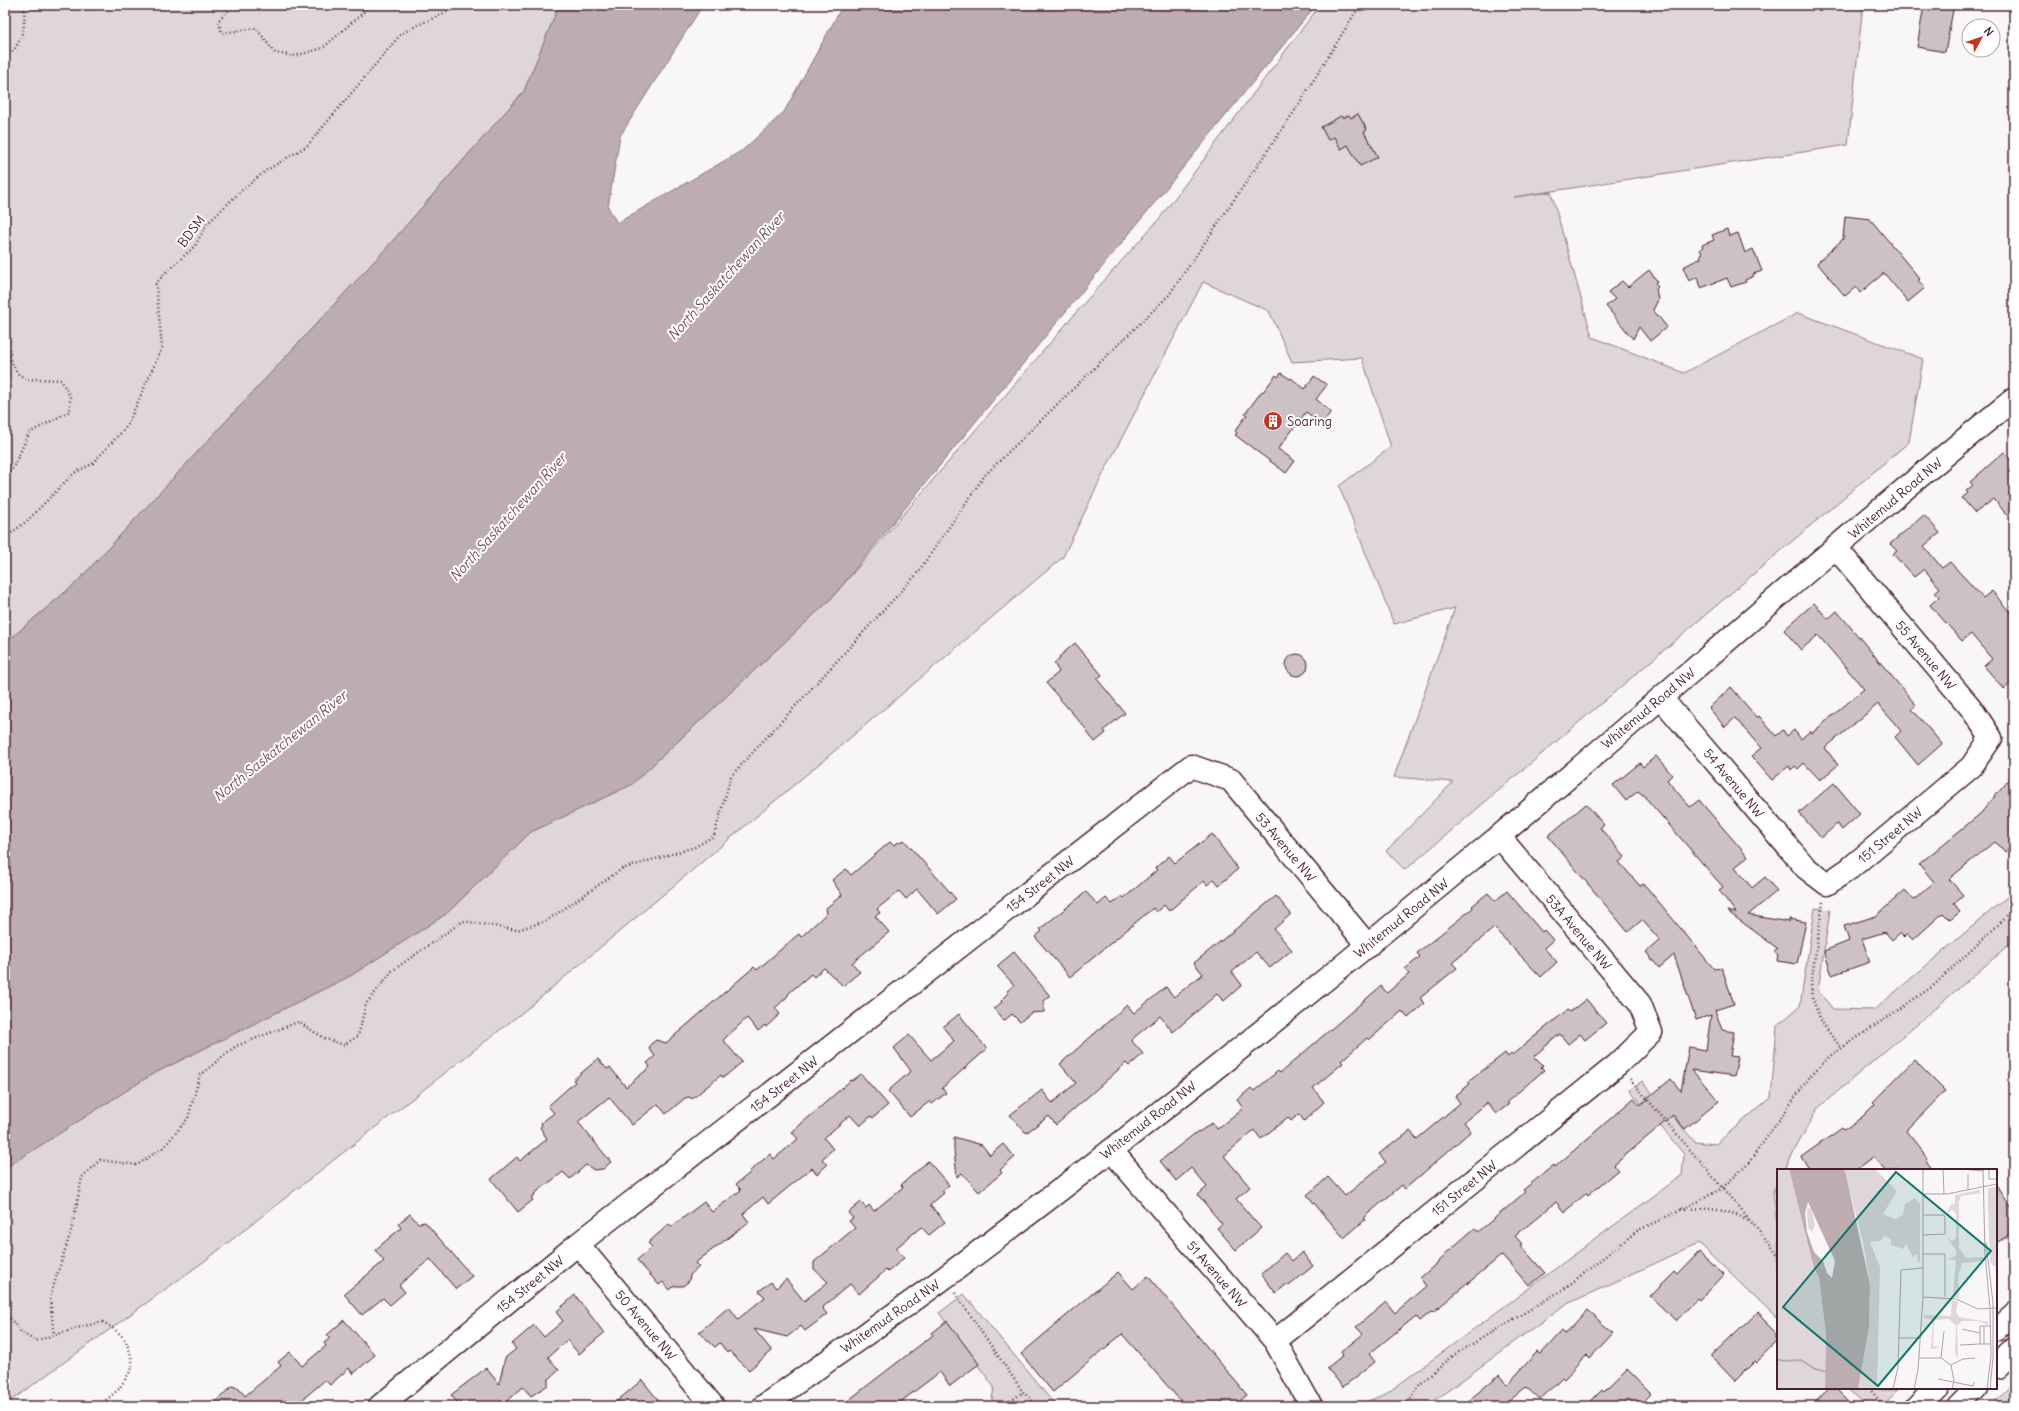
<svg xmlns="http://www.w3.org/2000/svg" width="2019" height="1411" viewBox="0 0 2019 1411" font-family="Delius,sans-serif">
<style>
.green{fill:#ded6d9;stroke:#947a82}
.water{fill:#bdadb0;stroke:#8f747b}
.building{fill:#cdc1c4;stroke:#4a1f2b}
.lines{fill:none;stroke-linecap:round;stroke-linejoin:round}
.minor-casing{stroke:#4a1f2b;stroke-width:25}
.path{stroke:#4a1f2b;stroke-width:2.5;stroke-dasharray:1 3;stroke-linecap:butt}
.minor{stroke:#fff;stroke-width:22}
.labels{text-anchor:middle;stroke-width:4;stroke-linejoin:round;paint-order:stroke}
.street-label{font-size:13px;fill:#4a1f2b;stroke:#fff}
.poi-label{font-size:13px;fill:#4a1f2b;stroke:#fff;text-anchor:start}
.water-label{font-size:14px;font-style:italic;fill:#72515a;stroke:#fff}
.inset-river{fill:none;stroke:#bdadb0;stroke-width:2}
.inset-road{fill:none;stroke:#b2a0a5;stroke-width:1}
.view{fill:#0f766e;fill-opacity:0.15;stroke:#0f766e;stroke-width:2}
.inset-edge{fill:none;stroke:#4a1f2b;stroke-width:2}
</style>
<rect width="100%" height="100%" fill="#f8f6f7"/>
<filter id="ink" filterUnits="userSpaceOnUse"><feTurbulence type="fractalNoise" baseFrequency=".025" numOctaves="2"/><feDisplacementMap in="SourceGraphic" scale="8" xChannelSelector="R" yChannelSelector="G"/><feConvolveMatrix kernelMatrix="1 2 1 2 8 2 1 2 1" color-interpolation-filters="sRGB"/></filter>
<g filter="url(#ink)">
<path class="green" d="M5,5H559L524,91L381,254L76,583L5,643Z
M1320,5H1863L1848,145L1514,197L1551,192L1592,337L1684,373L1798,313L1923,359L1909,442L1405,870L1386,851L1453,782L1394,777L1455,608L1394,624L1339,486L1391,447L1362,358L1292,362L1269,311L1203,282L1103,474L1063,557L850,738L528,1008L206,1260L5,1405V1168L151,1075L352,975L446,914L531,832L631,785L830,600L1086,301L1159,219Z
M2014,891V941L1817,1109L1784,1170H1778V1182L1773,1191L1778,1234V1320L1699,1243L1563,1306L1427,1406H1355L1386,1394L1682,1175L1684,1154L1630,1090L1642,1081L1695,1142L1716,1144L1771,1097L1777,1026L1800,1006L1815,908L1830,910L1818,991L1833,1009L1874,1010Z
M964,1294L1056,1406H991L994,1387L939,1313Z
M2014,1381V1406H1990Z
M1849,1388H1899L1883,1406H1867Z"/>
<path class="water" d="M559,5H700L699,11L620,136L608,207L617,223L743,150L784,112L843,5H1316L830,600L631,785L531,832L446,914L352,975L151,1075L5,1168V643L76,583L381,254L524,91Z"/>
<path class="building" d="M1924,5H1954L1945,52L1917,47Z
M1358,114L1367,130L1364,132L1378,157L1360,166L1348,145L1341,149L1334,137L1328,140L1321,127L1341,116L1343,118L1349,115L1351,118Z
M1845,216L1870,219L1920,279L1918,280L1925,288L1908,302L1884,273L1860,293L1856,287L1845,296L1817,263L1843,239Z
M1727,229L1729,236L1738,233L1745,253L1753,249L1762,271L1753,274L1754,276L1745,280L1746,282L1731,287L1727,278L1701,288L1698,277L1689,281L1683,267L1701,258L1700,255L1702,254L1700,249L1703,247L1702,245L1714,240L1712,235Z
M1649,270L1657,281L1655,283L1658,287L1656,289L1658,300L1653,310L1667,327L1650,341L1639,327L1633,339L1606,306L1615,299L1608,292L1622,281L1628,287Z
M1281,373L1290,379L1291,378L1305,389L1314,376L1327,385L1316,399L1331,412L1322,424L1306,412L1278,449L1295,461L1286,473L1235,435L1237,433L1235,431L1247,415L1245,414L1262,391L1263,392L1276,375L1278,377Z
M2004,452L2014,464V524L1994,499L1975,513L1962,498L1968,493L1966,491L1973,485L1970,482Z
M1924,515L1940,533L1924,546L1942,568L1950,562L1983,598L1992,591L2014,617V680L2004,689L1984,666L1992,659L1971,634L1962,641L1930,605L1939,597L1935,592L1940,588L1924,569L1914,577L1893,554L1897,551L1890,544Z
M1814,603L1828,619L1837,611L1916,705L1912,709L1942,744L1918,765L1895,737L1901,731L1878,704L1825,748L1838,765L1820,780L1804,763L1798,769L1795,766L1791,770L1789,766L1772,780L1751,756L1761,748L1735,718L1725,727L1709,708L1731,687L1757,718L1759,716L1776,736L1783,730L1787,736L1794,730L1801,739L1810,731L1812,733L1864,689L1818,635L1801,650L1784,630Z
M1075,643L1102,675L1097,679L1125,713L1104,730L1106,733L1095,742L1086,731L1087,730L1046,683L1059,672L1054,663L1060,658L1059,657Z
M1286 665a11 11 0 1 1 22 0a11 11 0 1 1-22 0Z
M1656,756L1672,775L1667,780L1690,807L1699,800L1748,857L1735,867L1752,888L1765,877L1777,891L1748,915L1789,922V919L1806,922L1797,964L1777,961L1778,955L1774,952L1777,948L1727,911L1736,913L1719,890L1723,887L1644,796L1638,791L1626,801L1613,785L1640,763L1643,767Z
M2014,774V842L2006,852L1994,842L1949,879L1963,895L1954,903L1960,912L1950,920L1943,913L1913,940L1907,934L1904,937L1900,933L1892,940L1885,932L1862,939L1870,962L1832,975L1824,951L1849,941L1844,926L1876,916L1905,890L1914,900L1934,882L1919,864L1980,814Z
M1834,783L1860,814L1842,830L1837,824L1821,838L1799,813Z
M1586,804L1604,825L1600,828L1625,857L1619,862L1640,886L1644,884L1714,969L1722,968L1734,1004L1715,1010L1722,1030L1734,1032L1730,1056L1738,1057L1734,1076L1692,1070L1719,1101L1685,1129L1673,1115L1614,1165L1618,1170L1588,1195L1587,1193L1564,1212L1556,1202L1515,1236L1522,1244L1520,1245L1545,1273L1529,1286L1502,1255L1433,1312L1432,1311L1420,1321L1416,1316L1369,1354L1375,1362L1343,1387L1327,1368L1343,1355L1341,1352L1363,1334L1356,1327L1386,1302L1395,1313L1426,1286L1420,1278L1445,1256L1444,1255L1475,1228L1478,1232L1502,1212L1525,1192L1523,1190L1554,1165L1555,1167L1634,1098L1640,1105L1671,1079L1681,1091L1689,1047L1706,1050L1711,1015L1696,1020L1674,955L1659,968L1646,952L1660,940L1642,920L1628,932L1548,836Z
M1212,834L1238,869L1219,885L1214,879L1207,885L1204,881L1169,911L1164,905L1156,912L1153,908L1070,977L1035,937L1042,931L1040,929L1086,892L1098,905L1106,898L1112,904L1122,896L1124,898L1157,870L1155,868L1169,856L1175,863Z
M904,840L956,899L938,914L917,889L906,899L899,891L877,909L880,913L875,916L889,932L852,963L860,972L843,986L824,968L814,977L811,974L789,993L787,997L775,1008L780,1014L766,1027L765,1025L758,1031L747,1018L723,1040L742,1062L723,1078L721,1075L692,1099L690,1097L685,1098L666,1114L658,1104L632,1125L609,1097L578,1122L611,1162L603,1169L594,1170L586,1165L570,1179L563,1172L534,1194L535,1195L531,1198L533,1200L518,1212L491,1179L517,1157L520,1161L547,1139L540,1127L542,1125L541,1123L554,1113L548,1106L575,1082L573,1080L598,1059L607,1069L610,1067L626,1087L650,1067L647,1063L655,1056L649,1049L651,1044L656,1040L666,1043L754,967L757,970L794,938L799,934L801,937L827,913L826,908L842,895L832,880L846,869L851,875L890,842L893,845Z
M1507,891L1542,932L1544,930L1553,940L1544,948L1557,962L1541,977L1494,928L1452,963L1457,968L1420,998L1425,1003L1408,1018L1402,1011L1369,1040L1367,1038L1341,1061L1343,1063L1313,1088L1324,1102L1304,1121L1299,1114L1291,1121L1288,1117L1261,1139L1254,1130L1224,1156L1250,1187L1236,1199L1261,1228L1236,1250L1217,1228L1222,1224L1198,1195L1207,1187L1191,1168L1176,1181L1160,1161L1198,1131L1199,1132L1212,1123L1217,1129L1243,1108L1237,1100L1251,1088L1254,1091L1278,1071L1280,1073L1381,986L1387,993L1409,974L1405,969L1420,957L1417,953L1473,908L1472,906L1488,893L1495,901Z
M1276,896L1291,914L1274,929L1292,950L1270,968L1256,952L1232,972L1242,985L1224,1001L1217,994L1173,1032L1160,1016L1131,1040L1143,1054L1129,1066L1126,1063L1056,1125L1049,1116L1026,1133L1010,1115L1042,1090L1052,1103L1076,1083L1060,1064L1127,1005L1134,1013L1166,987L1174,997L1203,974L1194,963Z
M1014,952L1050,996L1044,1001V1012L1031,1013L1020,1022L1012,1014L1004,1021L994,1009L1002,1002L1001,1001L1009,993L1007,991L1014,985L997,966Z
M1586,999L1606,1023L1585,1040L1580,1034L1568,1044L1560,1034L1534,1056L1543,1065L1541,1067L1544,1070L1507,1102L1509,1104L1496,1114L1487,1103L1464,1122L1471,1131L1405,1189L1402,1185L1363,1218L1365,1220L1344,1238L1307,1195L1328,1177L1345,1196L1386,1162L1379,1154L1395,1141L1396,1142L1410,1131L1417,1139L1460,1103L1455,1096L1470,1084L1468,1082L1505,1053L1508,1057L1511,1054L1512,1055L1567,1010L1570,1012Z
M959,1014L987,1049L942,1088L946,1093L932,1104L930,1101L910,1117L888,1091L911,1071L894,1048L909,1035L931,1060L954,1041L943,1027Z
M1914,1060L1945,1091L1906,1131L1928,1158L1926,1160L1934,1170H1885L1874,1157L1856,1170H1810L1801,1157L1842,1128L1844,1130L1862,1117L1875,1104L1873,1102Z
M861,1074L888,1105L873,1118L871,1116L860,1126L850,1115L824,1138L833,1149L822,1159L827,1165L817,1174L812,1168L768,1204L763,1197L743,1214L749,1222L695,1263L699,1267L690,1275L689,1281L683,1286H674L670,1290L663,1282L659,1285L637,1260L652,1247L648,1243L669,1224L671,1227L704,1202L712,1212L741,1190L736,1184L750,1173L749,1172L770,1154L774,1159L798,1139L792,1132L851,1080L852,1081Z
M954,1137L982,1145L990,1155L1003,1144L1015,1157L1000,1170L1002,1173L979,1192L962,1173L957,1177L954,1150Z
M928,1161L949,1185L942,1191L944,1193L930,1205L945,1222L929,1235L921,1227L896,1248L904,1258L888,1272L886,1270L859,1294L850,1284L822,1308L827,1314L805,1331L801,1326L787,1337L754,1329L772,1351L749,1370L729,1351L727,1353L720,1343L715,1347L699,1332L729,1307L738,1319L765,1297L759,1291L771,1282L776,1288L786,1279L804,1301L828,1282L814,1269V1262L855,1228L849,1221L853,1218L848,1213L861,1202L866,1208L869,1205L874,1211L903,1187L901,1185Z
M1996,1184L2014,1212V1232L1996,1243Z
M410,1214L418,1223L425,1222L472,1276L456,1289L430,1259L399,1285L405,1292L390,1305L383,1298L362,1315L344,1294L384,1261L375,1250L401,1228L398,1224Z
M1302,1252L1313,1266L1289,1286L1287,1284L1276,1293L1261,1274L1285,1253L1292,1261Z
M1699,1252L1724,1275L1700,1300L1698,1298L1676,1321L1650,1296L1674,1272L1677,1275Z
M1118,1272L1133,1289L1148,1276L1247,1395L1234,1406H1185L1122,1334L1053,1392L1021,1354Z
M575,1295L604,1333L579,1354L567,1340L548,1357L559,1370L548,1380V1385L531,1396L523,1387L502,1406H460L451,1395L486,1368L499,1384L505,1358L516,1349L512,1344L534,1325L544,1337L563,1321L556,1312Z
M1587,1310L1613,1333L1590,1358L1587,1355L1564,1379L1562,1377L1540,1400L1526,1387L1503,1406H1462L1499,1375L1507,1385L1537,1352L1541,1354L1562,1331L1565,1334Z
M1757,1313L1778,1334V1341L1757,1362L1755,1360L1735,1380L1712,1356Z
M344,1320L375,1355L353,1374L349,1368L330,1385L325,1380L295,1406H211L232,1386L238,1388L245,1396L281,1366L278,1362L290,1352L302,1366L326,1346L324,1343L330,1338L327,1335Z
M947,1321L979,1364L950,1386L940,1372L895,1406H841L933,1335L932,1333Z
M1627,1369L1652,1394L1640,1406H1586L1602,1390L1604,1392Z
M642,1380L663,1406H611Z
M1828,1388H1837L1855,1406H1811Z"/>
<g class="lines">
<g class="minor-casing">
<path id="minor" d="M1661,698L1806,868L1827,884L1849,869L1971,767L1991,738L1971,708L1836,548
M1111,1150L1275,1341L1311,1406
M578,1244L713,1406
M1996,1330L2014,1314
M1275,1341L1618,1064L1651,1032L1640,1004L1499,836
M1996,1367L2014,1349
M380,1406L578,1244L1191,766L1231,780L1368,946
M764,1406C825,1362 888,1320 948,1275C1135,1135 1318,988 1497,838C1670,692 1838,541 2014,399
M1917,1406L1935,1388
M1957,1406L1975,1388"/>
</g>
<path class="path" d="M234,5L218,21L222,33L256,28L275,53L295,56L323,48L365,11L366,5
M5,53H12C24,35 25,27 24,5
M5,349L17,373L27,380L37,379L61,380L70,396V411L29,433L13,468L5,475
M5,538L27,521L74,473L92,464L127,426L162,348L156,284L164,274L195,246L207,224L242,190L267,170L307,146L401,34L418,25L462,5
M1823,902L1811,984C1814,1012 1823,1027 1841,1047
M1630,1079L1770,1244L1778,1256
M1681,1209C1708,1208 1724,1208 1748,1220
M955,1293L1023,1392L1037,1406
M5,1312L21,1332L35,1341L84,1326L103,1322C125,1335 129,1342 133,1367L119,1389L99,1406
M54,1336L50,1297L72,1228L82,1177L100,1160L137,1165L164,1147L188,1118L200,1075L236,1046L298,1022L326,1039L344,1045L358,1036L366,1004L392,971L463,921L517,930L546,921L622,869L695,847L714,836L731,776L916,575L985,475L1169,295L1294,112L1360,5
M1869,1388L1884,1406
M1004,1406L1023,1392
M1406,1406L1420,1384L1454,1355L1564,1289L1637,1231L1699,1201L1722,1188L1748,1164L1811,1075L1830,1056L1932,987L2014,910"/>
<use href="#minor" class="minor"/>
</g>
</g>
<defs>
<g id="building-disc" transform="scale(1)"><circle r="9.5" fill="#c8321e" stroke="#fff"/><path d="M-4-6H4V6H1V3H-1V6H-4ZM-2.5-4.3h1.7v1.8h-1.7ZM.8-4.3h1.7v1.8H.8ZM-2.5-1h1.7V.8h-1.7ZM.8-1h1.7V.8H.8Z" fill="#fff"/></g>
</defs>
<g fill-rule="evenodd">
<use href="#building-disc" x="1273" y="421"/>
</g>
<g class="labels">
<g class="street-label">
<text transform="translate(191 231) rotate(-53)" y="5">BDSM</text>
<text transform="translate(1895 498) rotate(-40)" y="5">Whitemud Road NW</text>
<text transform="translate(1926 655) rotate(50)" y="5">55 Avenue NW</text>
<text transform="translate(1648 708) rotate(-40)" y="5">Whitemud Road NW</text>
<text transform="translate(1734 783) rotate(50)" y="5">54 Avenue NW</text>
<text transform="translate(1890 835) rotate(-40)" y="5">151 Street NW</text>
<text transform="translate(1286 847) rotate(50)" y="5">53 Avenue NW</text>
<text transform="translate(1040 884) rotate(-38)" y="5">154 Street NW</text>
<text transform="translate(1401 918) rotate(-39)" y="5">Whitemud Road NW</text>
<text transform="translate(1579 932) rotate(50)" y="5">53A Avenue NW</text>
<text transform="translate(784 1084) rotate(-38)" y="5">154 Street NW</text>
<text transform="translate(1148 1120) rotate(-38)" y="5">Whitemud Road NW</text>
<text transform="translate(1464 1188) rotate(-39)" y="5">151 Street NW</text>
<text transform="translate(1217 1274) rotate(49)" y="5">51 Avenue NW</text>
<text transform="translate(530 1284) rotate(-39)" y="5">154 Street NW</text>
<text transform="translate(890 1316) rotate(-35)" y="5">Whitemud Road NW</text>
<text transform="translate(646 1325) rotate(50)" y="5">50 Avenue NW</text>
</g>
<g class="poi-label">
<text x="1287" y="426">Soaring</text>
</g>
<g class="water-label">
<text transform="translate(726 276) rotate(-48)" y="5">North Saskatchewan River</text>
<text transform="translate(508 517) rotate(-48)" y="5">North Saskatchewan River</text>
<text transform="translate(280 746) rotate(-39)" y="5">North Saskatchewan River</text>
</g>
</g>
<g transform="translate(1777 1169)">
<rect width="220" height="220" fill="#f8f6f7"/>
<path d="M0,0H12L37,99L42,108L49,166L48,220H0ZM67,0H98L120,22L106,45L118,50L126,46L128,35L138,29L143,35V93H141L140,85L136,88L129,75L126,80L114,76V70L107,67L103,72L93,73L103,98L100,220H81L92,160L93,116L86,73ZM220,17V98L215,96L213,91L211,39V20ZM202,21L204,24L184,27L182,33V79L189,89L206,88V92L185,94L181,107L182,129L176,127L179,91L171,90L179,87V81L169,67L175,72L179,69V44L175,41L169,45L174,36L178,35V26ZM34,39L38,56L35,63L31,58L30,40ZM175,131L181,133L179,143L182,148L211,153V156L202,152H185L180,157L181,190L178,184L179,157L172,150L157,151L156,177L164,178L154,180L156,151L147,149V146L174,147Z" fill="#ded6d9"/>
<path d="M12,0H67L69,6L93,116L92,159L81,220H48L49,166L42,108L37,99ZM31,33L58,92L55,109L50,104L46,92L37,83L30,63L28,44Z" fill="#bdadb0" fill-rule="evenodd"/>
<path class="inset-river" d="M0,190L6,192L24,191L38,200L50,203"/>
<path class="inset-road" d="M166,0L167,25M183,0L207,2M206,0L208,85L213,139L214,187L210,220M212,0V10H220M191,5V21M146,25H170L220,15M146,46H167L168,49V65L146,66M209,73L216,134V189L213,220M146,85H168V128M146,128L179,130L201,140L220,139M207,157V175M213,157H203V175H213M185,160L203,164M122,169H143M183,176L203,175M142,189H164L174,196M164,189L167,162M161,210L196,217L197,213M116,220L121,198L124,101L146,99M137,220L141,201L146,128V0M175,220L177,212L174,196L186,190L198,189"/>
<path class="view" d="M119,3L214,82L101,217L6,138Z"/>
<rect width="220" height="220" class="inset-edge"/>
</g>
<rect width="2019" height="1411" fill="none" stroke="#fff" stroke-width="20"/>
<rect x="10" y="10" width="1999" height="1391" fill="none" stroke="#4a1f2b" stroke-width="1.5" filter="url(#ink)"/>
<g transform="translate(1981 38) rotate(50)"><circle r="19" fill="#ffffff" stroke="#b7a5aa"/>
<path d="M0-3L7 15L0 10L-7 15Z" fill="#c8321e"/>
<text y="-6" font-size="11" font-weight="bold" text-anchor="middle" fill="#4a1f2b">N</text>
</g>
</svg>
